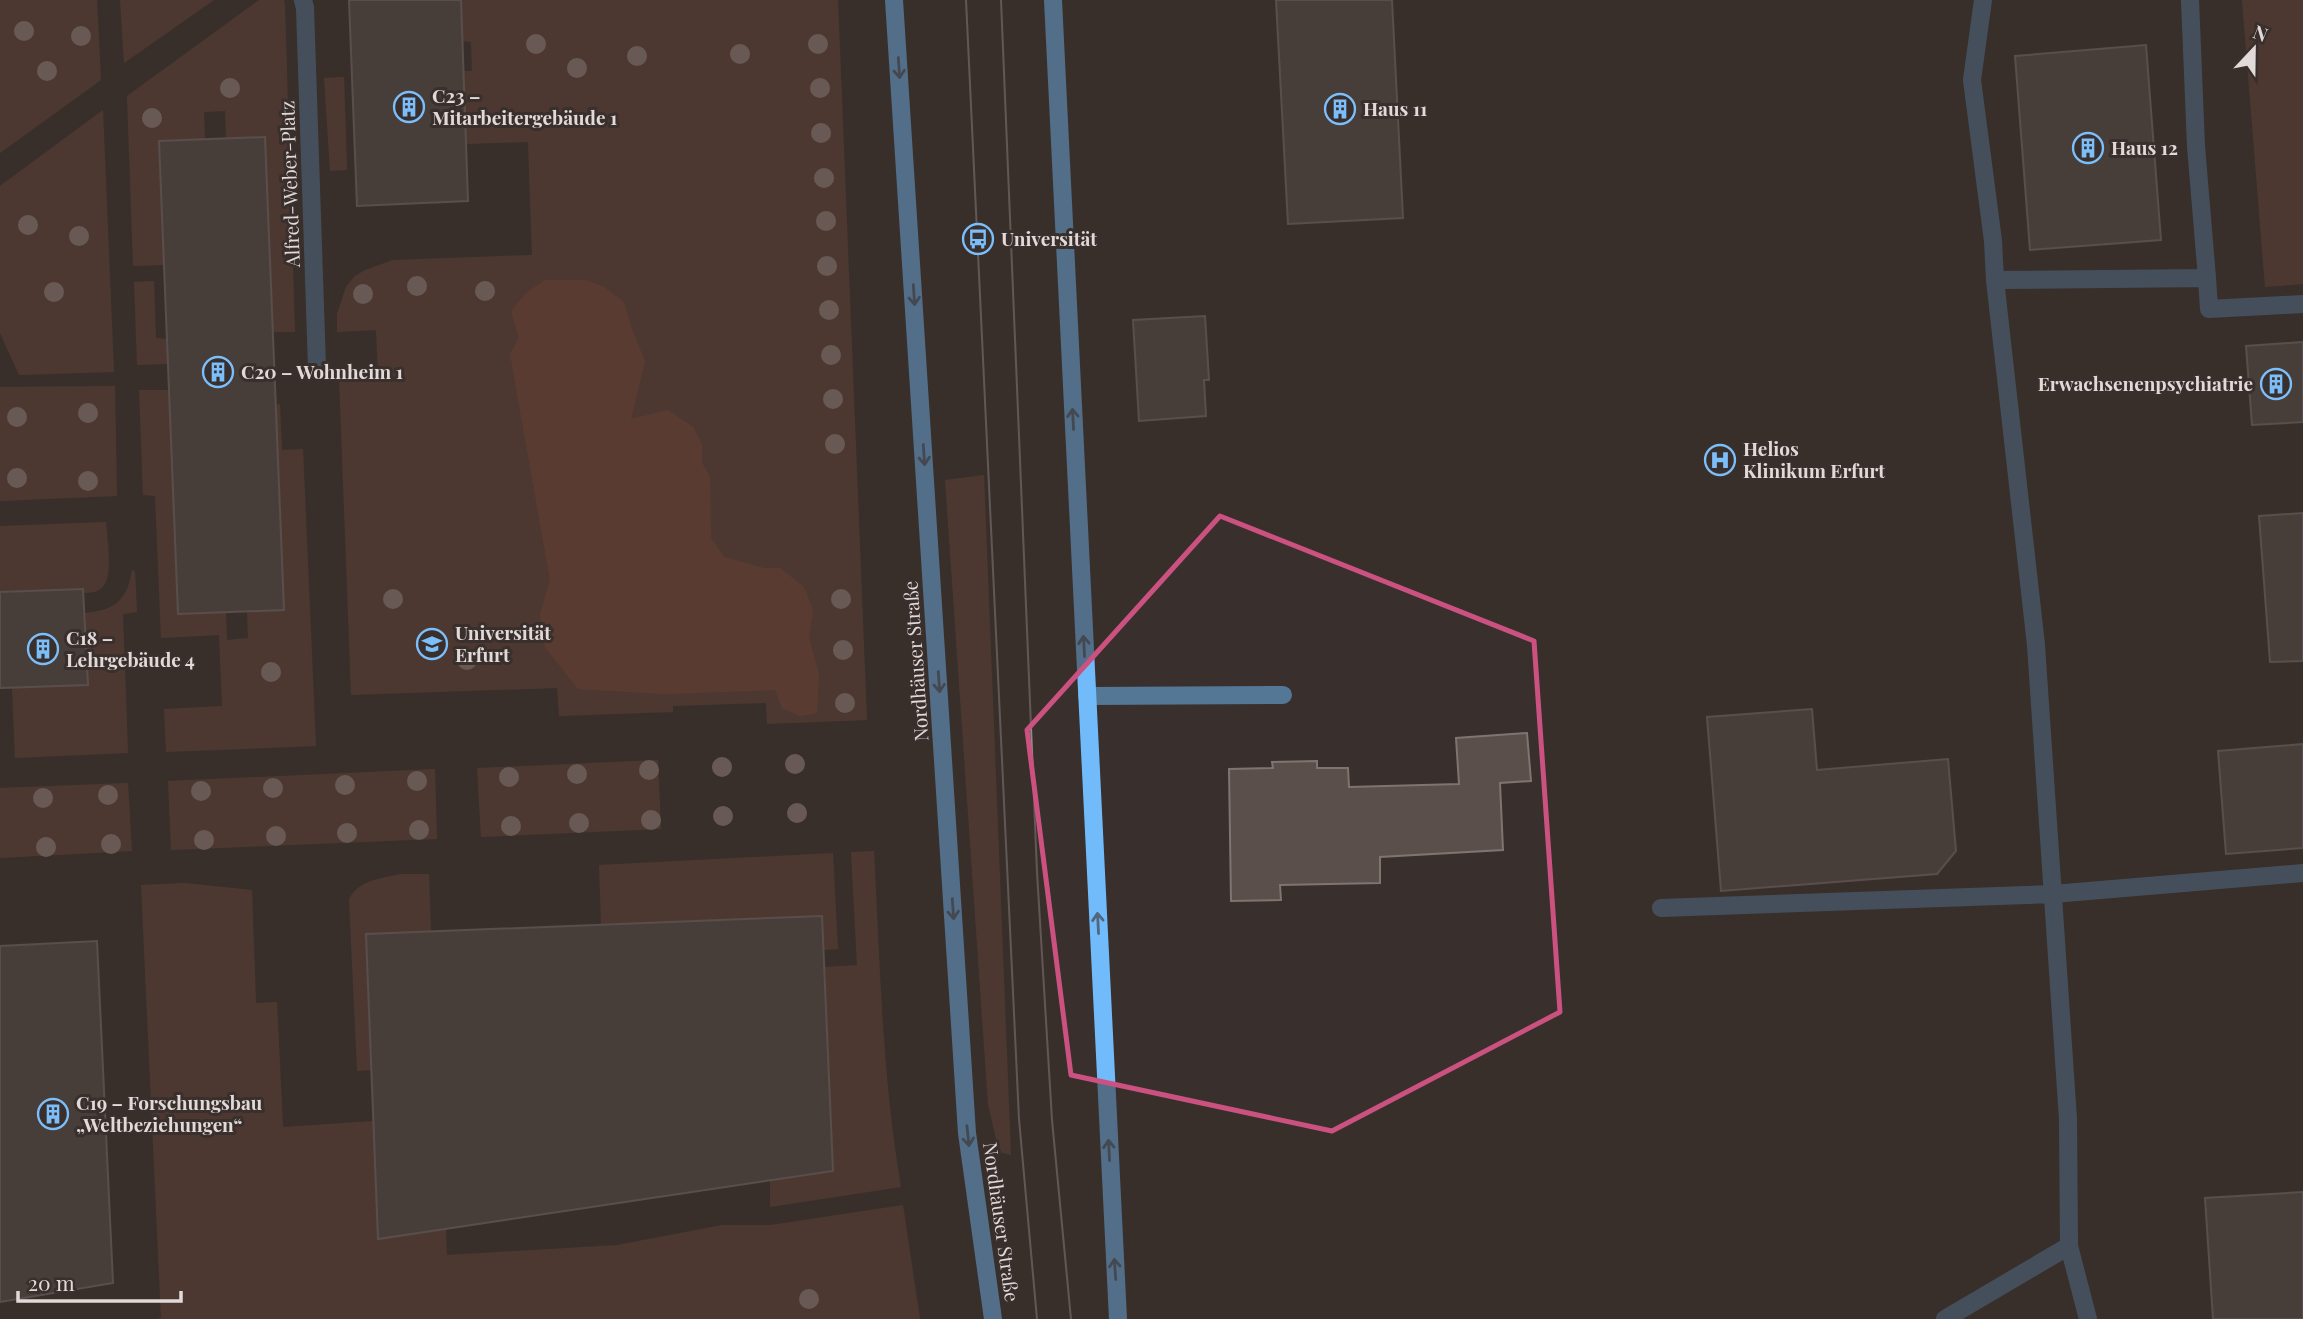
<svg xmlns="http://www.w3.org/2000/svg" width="2303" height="1319" viewBox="0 0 2303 1319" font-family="'Playfair Display',serif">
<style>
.green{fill:#654439}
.forest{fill:#804b39}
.building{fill:#5a4f4b;stroke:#807471;stroke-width:2}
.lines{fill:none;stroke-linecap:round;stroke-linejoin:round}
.minor{stroke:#557796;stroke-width:18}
.major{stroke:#72bbfa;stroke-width:18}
.tram{stroke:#938a88;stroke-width:2}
.tree{fill:#a58d85}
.oneway{stroke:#50677e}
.marked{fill:none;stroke:#cb5280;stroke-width:5;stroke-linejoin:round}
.labels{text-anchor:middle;stroke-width:6;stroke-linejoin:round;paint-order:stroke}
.poi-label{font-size:19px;font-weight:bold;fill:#e1dad8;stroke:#392f2c;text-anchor:start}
.street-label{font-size:19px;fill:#e1dad8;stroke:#392f2c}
</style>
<rect width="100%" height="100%" fill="#392f2c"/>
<path class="green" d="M0,0H97L101,80L0,153Z
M120,0H214L124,63Z
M259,0H284L285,6L295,332H273L265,137L226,138L225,111L204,112L205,139L159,142L164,265L133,266L127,96Z
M461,0H838L867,720L767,724L766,703L673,706V712L559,716L557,688L351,695L339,376L378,373L376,330L337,332V314L346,287L355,276L365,270L393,260L532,255L528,142L466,144L463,71H472L471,42L462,41Z
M2242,0H2303V284L2265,287Z
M344,77L347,170L330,171L324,78Z
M103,110L114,372L19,375L0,333V186Z
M154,281L156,338L167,339L168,364L137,365L134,282Z
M115,386L117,496L0,501V387Z
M139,390H169L178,614L226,612L227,640L248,638L247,611L284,609L276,405L280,404L282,450L303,449L316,746L166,752L164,709L222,706L219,635L161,638L155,496L143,495Z
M984,475L1011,1155L999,1152L988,1104L945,480Z
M106,522C107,537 113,573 104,585C100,592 91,593 83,593V589L0,592V526Z
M132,570L135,571L137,612L123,614L128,753L15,758L12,688L88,685L85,613C115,610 127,601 132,570Z
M658,760L661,829L481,837L477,768Z
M435,769L437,839L171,850L168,781Z
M128,783L132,851L0,858V788Z
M874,851C880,963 882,1076 901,1187L770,1207V1180L833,1170L825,967L857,965L851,852Z
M833,853L838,949L824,950L822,917L601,925L599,865Z
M400,874H429L431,931L366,935L372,1070L357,1071L349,899C359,880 380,879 400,874Z
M184,883L252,890L256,1003L277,1002L283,1127L374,1121L446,1228L447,1255L617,1245L722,1225H771L903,1205L920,1319H156L161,1318L141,885Z"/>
<path class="forest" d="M545,280H586L604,287L624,302L631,327L645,361L631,419L668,410L693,427L702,444V463L710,477L711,538L724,557L764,568H780L804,587L813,610L809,638L819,674L817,713L800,716L782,708L775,690L665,694L578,689L545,647L540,614L550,580L510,354L519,338L511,311L527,292Z"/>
<path class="building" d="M349,0H461L468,201L357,206Z
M1276,0H1392L1403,218L1288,224Z
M2146,45L2161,240L2030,250L2015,56Z
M265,137L284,610L178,614L159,141Z
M1205,316L1209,380H1204L1206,416L1139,421L1133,320Z
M2303,342V422L2252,425L2246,346Z
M2303,513V661L2270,662L2259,516Z
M83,589L88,685L0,688V592Z
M1812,709L1817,770L1948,759L1956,851L1937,874L1721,891L1707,717Z
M1527,733L1531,781L1500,783L1503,850L1380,857V883L1280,885L1281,900L1231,901L1229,769L1273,768L1272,762L1317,761V768H1348L1349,787L1459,784L1456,738Z
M2303,744V848L2226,854L2218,751Z
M822,916L833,1171L378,1239L366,934Z
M97,941L113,1283L0,1302V946Z
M2303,1192V1319H2213L2205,1198Z"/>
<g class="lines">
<path class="minor" d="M303,0L305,8L317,367
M1983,0L1972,80L1993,241L1995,280L2036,645L2068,1119L2069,1246L2088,1319
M2190,0L2196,146L2207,278
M1995,280L2207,278L2209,309L2303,304
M1087,696L1283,695
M1661,908L2053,894L2303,873
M1945,1319L2069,1246"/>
<path class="major" d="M894,0L967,1133L993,1319
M1053,0L1118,1319"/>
<path class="tram" d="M966,0L1019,1119L1037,1319
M1001,0L1037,872L1052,1120L1071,1319"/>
</g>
<g class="tree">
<circle cx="24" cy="31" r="10"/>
<circle cx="81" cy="36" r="10"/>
<circle cx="536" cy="44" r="10"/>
<circle cx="818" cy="44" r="10"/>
<circle cx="740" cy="54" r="10"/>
<circle cx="637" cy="56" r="10"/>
<circle cx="577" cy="68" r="10"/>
<circle cx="47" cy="71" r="10"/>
<circle cx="230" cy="88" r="10"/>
<circle cx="820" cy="88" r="10"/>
<circle cx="152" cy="118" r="10"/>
<circle cx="821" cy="133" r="10"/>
<circle cx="824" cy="178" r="10"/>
<circle cx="826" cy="221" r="10"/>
<circle cx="28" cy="225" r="10"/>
<circle cx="79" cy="236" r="10"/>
<circle cx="827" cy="266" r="10"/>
<circle cx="417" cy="286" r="10"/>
<circle cx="485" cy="291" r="10"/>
<circle cx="54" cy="292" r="10"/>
<circle cx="363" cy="294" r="10"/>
<circle cx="829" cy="310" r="10"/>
<circle cx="831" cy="355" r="10"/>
<circle cx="833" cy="399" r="10"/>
<circle cx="88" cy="413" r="10"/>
<circle cx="17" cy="417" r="10"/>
<circle cx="835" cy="444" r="10"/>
<circle cx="17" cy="478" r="10"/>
<circle cx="88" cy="481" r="10"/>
<circle cx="393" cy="599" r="10"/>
<circle cx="841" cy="599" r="10"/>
<circle cx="843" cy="650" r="10"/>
<circle cx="467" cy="660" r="10"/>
<circle cx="271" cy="672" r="10"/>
<circle cx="845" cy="703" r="10"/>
<circle cx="795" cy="764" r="10"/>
<circle cx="722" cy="767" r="10"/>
<circle cx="649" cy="770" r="10"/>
<circle cx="577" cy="774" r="10"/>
<circle cx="509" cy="777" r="10"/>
<circle cx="417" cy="781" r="10"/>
<circle cx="345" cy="785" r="10"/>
<circle cx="273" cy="788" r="10"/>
<circle cx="201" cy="791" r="10"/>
<circle cx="108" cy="795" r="10"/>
<circle cx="43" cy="798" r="10"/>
<circle cx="797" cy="813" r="10"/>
<circle cx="723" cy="816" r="10"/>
<circle cx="651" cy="820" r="10"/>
<circle cx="579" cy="823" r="10"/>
<circle cx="511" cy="826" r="10"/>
<circle cx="419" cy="830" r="10"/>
<circle cx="347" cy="833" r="10"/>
<circle cx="276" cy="836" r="10"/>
<circle cx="204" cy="840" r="10"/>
<circle cx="111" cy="844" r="10"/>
<circle cx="46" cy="847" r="10"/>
<circle cx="809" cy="1299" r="10"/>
</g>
<defs><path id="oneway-shaft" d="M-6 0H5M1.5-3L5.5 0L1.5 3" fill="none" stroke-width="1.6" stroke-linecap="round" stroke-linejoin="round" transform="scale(1.75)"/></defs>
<g class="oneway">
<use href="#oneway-shaft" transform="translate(899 68) rotate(86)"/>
<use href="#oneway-shaft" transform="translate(914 295) rotate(86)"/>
<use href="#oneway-shaft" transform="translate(1073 419) rotate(-93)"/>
<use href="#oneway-shaft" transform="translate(924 455) rotate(86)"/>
<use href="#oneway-shaft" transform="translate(1084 646) rotate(-93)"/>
<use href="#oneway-shaft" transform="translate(939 682) rotate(86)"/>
<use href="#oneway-shaft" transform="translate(953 909) rotate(86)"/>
<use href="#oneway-shaft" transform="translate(1098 923) rotate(-93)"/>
<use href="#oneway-shaft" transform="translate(968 1136) rotate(84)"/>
<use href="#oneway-shaft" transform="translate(1109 1150) rotate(-93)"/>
<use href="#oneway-shaft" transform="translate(1115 1269) rotate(-94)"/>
</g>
<path d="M0 0H2303V1319H0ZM1220,516L1534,641L1560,1012L1332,1131L1071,1075L1027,730Z" fill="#392f2c" fill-opacity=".55" fill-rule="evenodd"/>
<path class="marked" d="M1220,516L1534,641L1560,1012L1332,1131L1071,1075L1027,730Z"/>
<defs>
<g id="building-ring" transform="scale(1.575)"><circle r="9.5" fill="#392f2c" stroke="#7cbef9" stroke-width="1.5"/><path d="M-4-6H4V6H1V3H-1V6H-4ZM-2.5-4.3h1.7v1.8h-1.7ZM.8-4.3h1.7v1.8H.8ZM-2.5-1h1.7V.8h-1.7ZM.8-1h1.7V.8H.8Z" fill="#7cbef9"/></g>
<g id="bus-ring" transform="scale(1.575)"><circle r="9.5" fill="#392f2c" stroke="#7cbef9" stroke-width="1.5"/><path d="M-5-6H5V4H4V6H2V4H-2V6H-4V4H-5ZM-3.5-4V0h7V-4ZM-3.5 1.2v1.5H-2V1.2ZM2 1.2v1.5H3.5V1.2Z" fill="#7cbef9"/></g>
<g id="hospital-ring" transform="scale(1.575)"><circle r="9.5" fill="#392f2c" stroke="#7cbef9" stroke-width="1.5"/><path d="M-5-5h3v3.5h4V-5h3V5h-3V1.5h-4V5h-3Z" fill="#7cbef9"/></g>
<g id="university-ring" transform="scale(1.575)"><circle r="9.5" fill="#392f2c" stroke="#7cbef9" stroke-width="1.5"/><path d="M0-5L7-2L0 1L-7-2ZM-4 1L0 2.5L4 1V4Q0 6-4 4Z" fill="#7cbef9"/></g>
</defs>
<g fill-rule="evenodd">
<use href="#building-ring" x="409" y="107"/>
<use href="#building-ring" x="1340" y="109"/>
<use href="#building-ring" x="2088" y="148"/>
<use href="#bus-ring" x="978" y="239"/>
<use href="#building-ring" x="218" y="372"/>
<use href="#building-ring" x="2276" y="384"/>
<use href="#hospital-ring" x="1720" y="460"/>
<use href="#university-ring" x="432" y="644"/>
<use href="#building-ring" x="43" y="649"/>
<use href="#building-ring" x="53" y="1114"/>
</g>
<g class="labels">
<g class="poi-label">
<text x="432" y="103">C23 –<tspan x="432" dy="22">Mitarbeitergebäude 1</tspan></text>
<text x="1363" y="116">Haus 11</text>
<text x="2111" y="155">Haus 12</text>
<text x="1001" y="246">Universität</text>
<text x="241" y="379">C20 – Wohnheim 1</text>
<text x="2253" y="391" text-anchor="end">Erwachsenenpsychiatrie</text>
<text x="1743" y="456">Helios<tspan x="1743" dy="22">Klinikum Erfurt</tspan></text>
<text x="455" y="640">Universität<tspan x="455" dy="22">Erfurt</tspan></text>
<text x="66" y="645">C18 –<tspan x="66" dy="22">Lehrgebäude 4</tspan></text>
<text x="76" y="1110">C19 – Forschungsbau<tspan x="76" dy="22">„Weltbeziehungen“</tspan></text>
</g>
<g class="street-label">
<text transform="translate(290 184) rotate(-92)" y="7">Alfred-Weber-Platz</text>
<text transform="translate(916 661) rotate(-94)" y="7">Nordhäuser Straße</text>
<text transform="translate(1001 1222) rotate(82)" y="7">Nordhäuser Straße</text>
</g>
</g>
<g transform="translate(2254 49) rotate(22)" stroke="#392f2c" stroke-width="5" paint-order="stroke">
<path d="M0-5L12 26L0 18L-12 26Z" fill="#e1dad8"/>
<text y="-10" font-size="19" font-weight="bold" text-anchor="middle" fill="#e1dad8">N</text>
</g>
<path d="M18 1291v10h163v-10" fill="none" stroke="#e1dad8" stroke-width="3.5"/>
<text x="28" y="1291" font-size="21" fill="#e1dad8" stroke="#392f2c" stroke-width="5" paint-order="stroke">20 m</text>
</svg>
